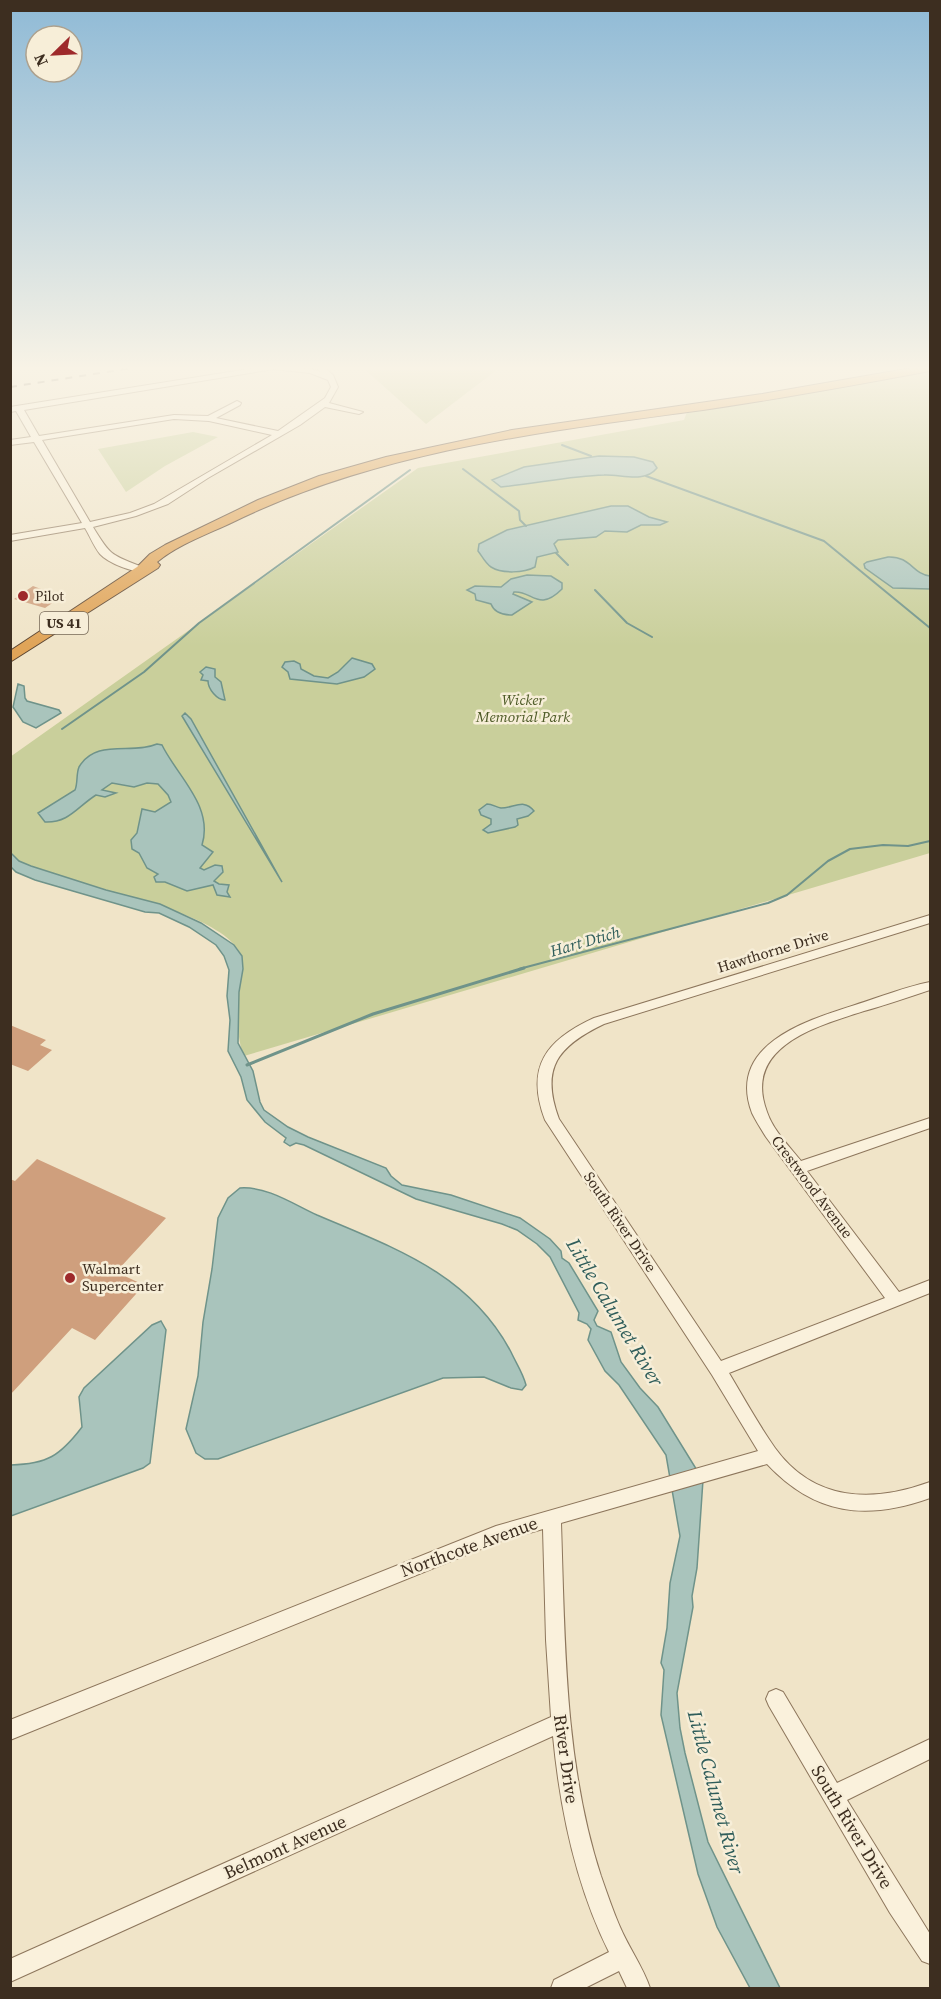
<svg xmlns="http://www.w3.org/2000/svg" width="941" height="1999" viewBox="0 0 941 1999" font-family="'Source Serif 4',serif">
<style>
.green{fill:#c9cf9b}
.water{fill:#a9c4bc;stroke:#6f938a;stroke-width:1.5}
.lines{fill:none;stroke-linecap:round;stroke-linejoin:round}
.stream-far1{stroke:#6f938a;stroke-width:2}
.stream{stroke:#6f938a;stroke-width:3}
.building{fill:#cf9f7d}
.minor-casing{stroke:#8d765c;stroke-width:2}
.highway-casing{stroke:#5b4430;stroke-width:2}
.minor{fill:#faf1dc;fill-rule:evenodd}
.highway{fill:#e0a458;fill-rule:evenodd}
.rail{stroke:#3d2e20;stroke-width:2;stroke-dasharray:7 7;stroke-linecap:butt}
.poi-dot{fill:#9e2a2b;stroke:#f7eed8;stroke-width:2}
.labels{text-anchor:middle;stroke-width:5;stroke-linejoin:round;paint-order:stroke}
.far-poi-label{font-size:14px;fill:#3d2e20;stroke:#f7eed8;text-anchor:start}
.shield{fill:#f7eed8;stroke:#756857;stroke-width:1.5}
.shield-label{font-size:14px;font-weight:bold;fill:#3d2e20}
.park-label{font-size:15px;font-style:italic;fill:#4d5a26;stroke:#f7eed8}
.street-label{font-size:15px;fill:#3d2e20;stroke:#f7eed8}
.poi-label{font-size:15px;fill:#3d2e20;stroke:#f7eed8;text-anchor:start}
.water-label{font-size:16px;font-style:italic;fill:#2f5d5a;stroke:#f7eed8}
.near-street-label{font-size:18px;fill:#3d2e20;stroke:#f7eed8}
.near-water-label{font-size:20px;font-style:italic;fill:#2f5d5a;stroke:#f7eed8}
</style>
<rect width="100%" height="100%" fill="#f0e4c8"/>
<path class="green" d="M361,366H502L426,424Z
M930,371V853L244,1056C236,1037 238,1014 239,993C240,981 245,969 242,957C230,921 138,899 105,890C80,882 56,874 31,866L19,861L11,852L10,757L418,468L684,420L687,412Z
M193,432L218,437L165,466L126,492L98,449Z"/>
<path class="water" d="M599,456L634,457L653,462L657,468C644,484 621,474 604,475C569,476 535,484 501,487L492,480L524,467Z
M611,506H628L649,517L667,522L660,525H641L627,532L605,531L596,537L558,540L554,544L558,552L537,557L535,567C524,573 502,574 491,567C485,563 482,556 478,551L479,544L507,530Z
M888,557C911,556 912,574 930,576V589L893,588L865,568L864,564L867,562Z
M527,575L551,576L562,583V589C538,613 532,590 514,592L513,594L532,602L512,615C503,615 494,612 491,604L476,600L475,594L467,590L475,586L501,587L511,579Z
M352,658L372,664L375,669L364,677L337,684L290,679L288,672L282,667L285,662L294,661L300,664L301,669L314,676L328,678L338,672Z
M206,667L215,669V677L221,682L225,700C217,700 208,689 208,681L201,680L203,675L200,672Z
M18,684L24,686L25,698L27,701L59,710L61,713L36,728L23,722L13,707Z
M185,713L191,719L282,882L182,716Z
M157,744L162,745C177,776 214,806 202,845L213,852L200,868L204,870L215,865L222,866L223,872L214,881L219,884L229,885L227,892L230,897L217,895L213,885L187,891L165,882H156L154,877L158,874L147,868L139,853L132,849L131,840L137,833L142,809L155,812L171,802L168,795L158,784L147,783L134,787L112,783L102,790L116,793L105,797L96,795C77,807 69,823 45,822L38,813L75,790C78,783 76,774 79,767C96,738 132,755 157,744Z
M487,804C492,804 496,807 501,808C514,808 524,798 534,811L528,816L517,819L518,825L515,827L488,833L483,830L491,824V819L481,815L479,810Z
M10,852L19,861L31,866L106,890L160,904L201,923L234,945L242,956L243,969L239,992L238,1043L253,1071L260,1102L264,1110L288,1127L308,1137L386,1168L391,1176L402,1185L451,1195L520,1218L550,1239L561,1251L562,1258L569,1263L598,1311L594,1320L597,1326L611,1332L621,1362L640,1388L658,1407L703,1480L697,1568L692,1596L693,1607L677,1693L680,1728L685,1753L708,1842L780,1988H750L717,1927L698,1874L661,1715L664,1670L661,1663L667,1628L670,1583L680,1536L666,1455L619,1385L605,1371L588,1340L591,1329L587,1324L578,1320L579,1313L550,1257L537,1244L517,1230L502,1224L416,1199L304,1145L296,1143L290,1146L284,1142L286,1138L265,1122L247,1100L241,1077L228,1051L230,1020L227,996L229,970L224,956L216,945L189,927L159,913L145,912L35,880L16,872L11,867Z
M240,1188C267,1186 293,1204 317,1215C394,1248 469,1273 511,1352C516,1363 523,1373 526,1385L522,1390L511,1388L484,1377L443,1378L218,1459H205L196,1453L186,1429L198,1376L203,1322L212,1269L218,1218L228,1198Z
M161,1321L166,1330L150,1463L143,1468L11,1516V1465C47,1464 60,1456 82,1427L79,1397L84,1388L152,1325Z"/>
<g class="lines">
<path class="stream-far1" d="M562,445L591,456
M463,469L519,511L520,520L526,526
M646,476L824,541L930,628
M556,553L568,565
M595,590L627,623L652,637
M62,729L144,672L199,623L410,470
M519,969L768,903L787,895L828,861L850,849L883,845L908,846L930,841"/>
<path class="stream" d="M247,1065L373,1014L524,968"/>
</g>
<path class="building" d="M33,586L41,589L64,595L45,608L14,599Z
M10,1025L46,1040L40,1045L52,1050L28,1071L10,1064Z
M37,1159L166,1218L116,1272L144,1285L95,1340L72,1328L10,1395V1179L15,1181Z"/>
<g class="lines">
<g class="minor-casing">
<path id="minor" d="M267,366L311,369L321,372L314,366H322L333,375L338,387L329,403L363,412L359,414L325,407L300,425L208,478L168,504L136,516L93,527C111,557 112,555 145,568V572C134,573 108,563 100,554C94,547 90,536 85,528L10,541V535L82,523L34,442L10,445V440L31,437L16,411L10,412V407ZM274,369L310,373L328,380L331,387L325,398L278,431L216,418L240,405L241,403L237,401L208,416L174,415L39,436L24,410ZM174,419L209,421L272,435L154,504L130,513L90,522L42,440Z
M930,915V923L604,1024C558,1046 540,1068 559,1119L721,1361L885,1298L766,1137C761,1129 756,1121 752,1113C726,1044 808,1020 855,1005C880,997 905,987 930,982V990C908,997 886,1005 864,1011C818,1026 742,1046 767,1112C773,1130 789,1146 801,1161L930,1118V1128L807,1171L899,1292L930,1280V1293L729,1373C744,1398 758,1424 775,1448C814,1502 873,1503 930,1482V1498C866,1521 815,1515 767,1464L561,1523C565,1640 564,1763 601,1876C607,1893 613,1911 620,1927C629,1948 643,1967 650,1988H627L619,1971L585,1988H551L554,1980L609,1952C576,1886 560,1810 553,1736L10,1982V1959L551,1717L546,1640L543,1529L498,1542L10,1740V1720L496,1526L758,1451L712,1375L545,1120C525,1067 546,1040 594,1018Z
M776,1689L783,1692L837,1783L930,1739V1759L847,1800L930,1934V1964L922,1961L890,1913L769,1706L766,1699L769,1692Z"/>
</g>
<g class="highway-casing">
<path id="highway" d="M923,366H930V371C855,385 779,399 703,410C542,432 381,450 233,522C208,534 179,544 157,562L160,565L158,568L10,662V651L137,567L150,554L165,545L258,500L319,476L386,457L512,430L762,394Z"/>
</g>
<use href="#minor" class="minor"/>
<use href="#highway" class="highway"/>
<path class="rail" d="M10,387L145,366"/>
</g>
<linearGradient id="sky" x2="0" y2="1"><stop stop-color="#8fbad6"/><stop offset="0.57" stop-color="#f8f3e6"/><stop offset="1" stop-color="#f8f3e6" stop-opacity="0"/></linearGradient>
<rect width="941" height="646" fill="url(#sky)"/>
<g class="poi-dot">
<circle cx="23" cy="596" r="6"/>
<circle cx="70" cy="1278" r="6"/>
</g>
<g class="labels">
<g class="far-poi-label">
<text x="35" y="601">Pilot</text>
</g>
<rect class="shield" x="40" y="612" width="48" height="22" rx="4.5"/>
<g class="shield-label">
<text x="64" y="628">US 41</text>
</g>
<g class="park-label">
<text x="523" y="705">Wicker<tspan x="523" dy="17">Memorial Park</tspan></text>
</g>
<g class="street-label">
<text transform="translate(773 951) rotate(-17)" y="5">Hawthorne Drive</text>
<text transform="translate(812 1187) rotate(53)" y="5">Crestwood Avenue</text>
<text transform="translate(620 1222) rotate(56)" y="5">South River Drive</text>
</g>
<g class="poi-label">
<text x="82" y="1274">Walmart<tspan x="82" dy="17">Supercenter</tspan></text>
</g>
<g class="water-label">
<text transform="translate(585 941) rotate(-16)" y="6">Hart Dtich</text>
</g>
<g class="near-street-label">
<text transform="translate(469 1547) rotate(-20)" y="6">Northcote Avenue</text>
<text transform="translate(566 1759) rotate(82)" y="6">River Drive</text>
<text transform="translate(852 1827) rotate(59)" y="6">South River Drive</text>
<text transform="translate(285 1847) rotate(-24)" y="6">Belmont Avenue</text>
</g>
<g class="near-water-label">
<text transform="translate(615 1312) rotate(59)" y="7">Little Calumet River</text>
<text transform="translate(716 1792) rotate(75)" y="7">Little Calumet River</text>
</g>
</g>
<rect width="941" height="1999" fill="none" stroke="#3d2e20" stroke-width="24"/>
<g transform="translate(54 54) rotate(246)"><circle r="28" fill="#f7eed8" stroke="#ada18e" stroke-width="1.5"/>
<path d="M0-4.5L10 22L0 15L-10 22Z" fill="#9e2a2b"/>
<text y="-9" font-size="16" font-weight="bold" text-anchor="middle" fill="#3d2e20">N</text>
</g>
</svg>
